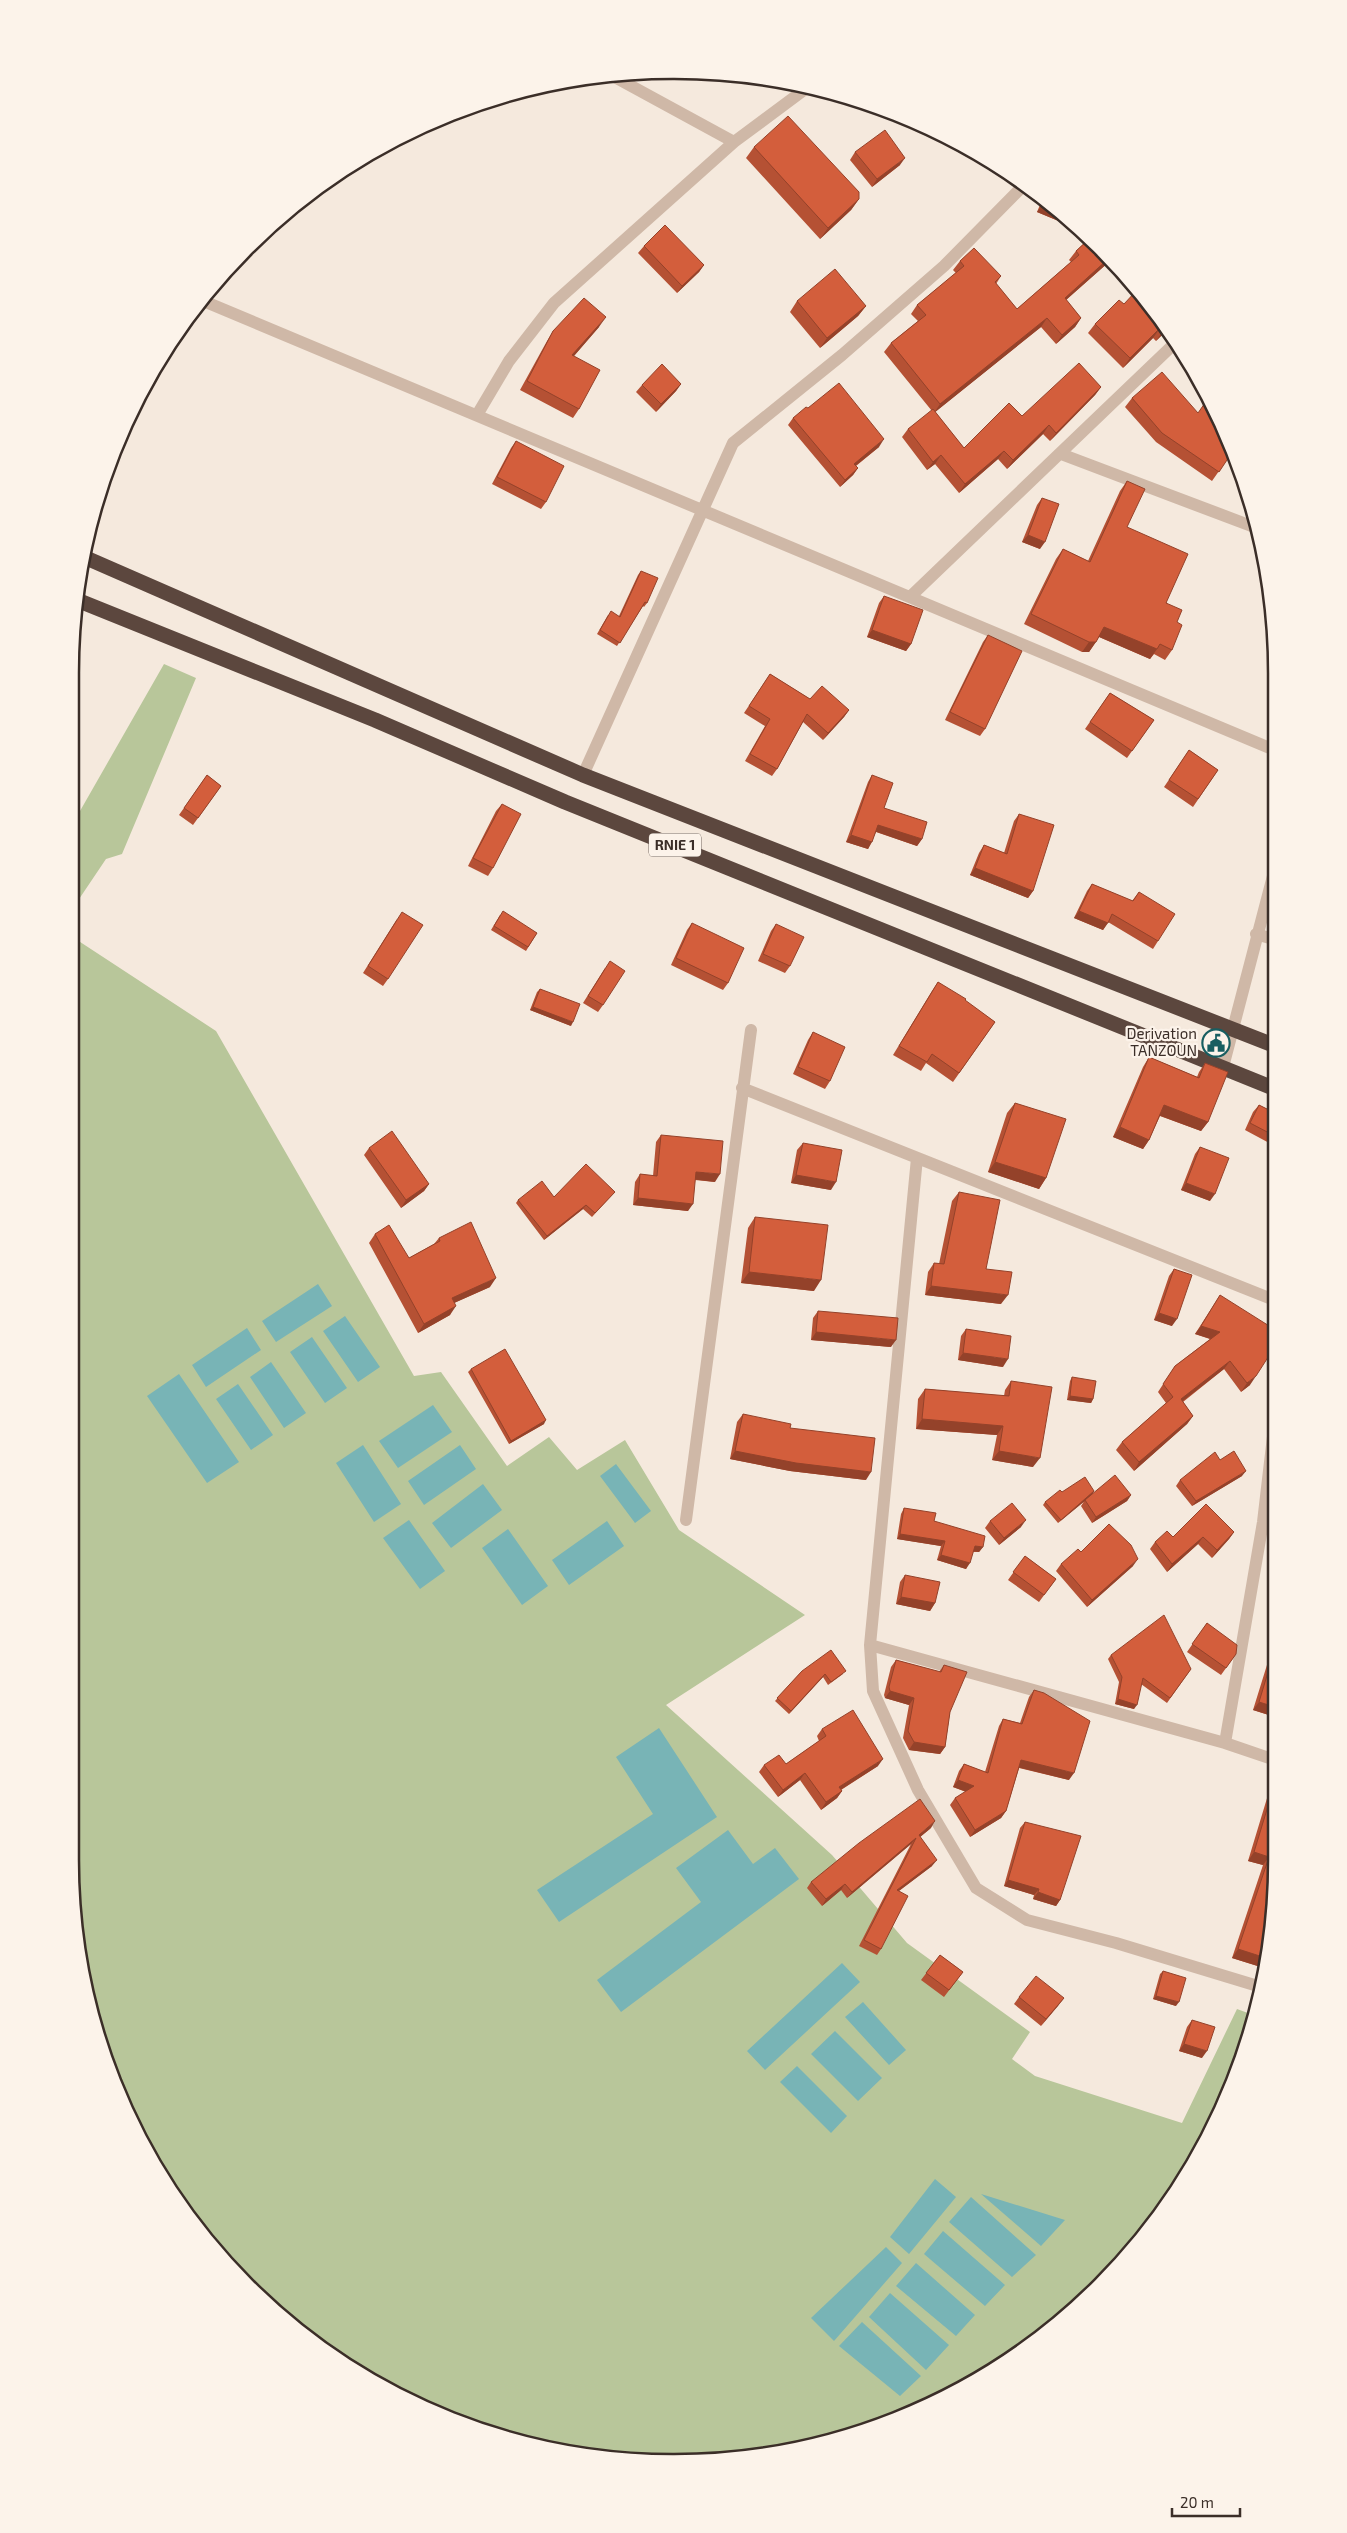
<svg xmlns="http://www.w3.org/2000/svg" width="1347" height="2533" viewBox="0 0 1347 2533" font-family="'Exo 2',sans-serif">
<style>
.green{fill:#b8c69a}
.water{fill:#78b4b6}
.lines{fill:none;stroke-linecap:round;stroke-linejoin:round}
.minor{stroke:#cfb8a7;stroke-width:12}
.highway{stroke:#5c473e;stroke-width:15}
.wall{fill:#b55134}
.shaded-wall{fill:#94422a}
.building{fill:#d35e3c;stroke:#94422a}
.labels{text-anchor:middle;stroke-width:4.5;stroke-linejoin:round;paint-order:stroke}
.shield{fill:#fcf3ea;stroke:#756962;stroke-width:1}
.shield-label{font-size:14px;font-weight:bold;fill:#3b2e28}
.poi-label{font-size:15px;fill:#3b2e28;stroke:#fcf3ea;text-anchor:end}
.rim{fill:none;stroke:#3b2e28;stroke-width:2.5}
</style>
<rect width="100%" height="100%" fill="#f5e9dd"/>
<path class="green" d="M164,664L196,678L122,854L106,859L71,911V809L80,811Z
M71,936L216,1031L414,1376L441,1372L507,1466L549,1437L577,1470L625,1440L679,1530L805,1615L666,1705L832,1855L907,1943L1030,2032L1012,2059L1035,2076L1182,2123L1237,2009L1256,2016L1215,2127L1152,2227L1100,2286L1009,2361L905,2417L829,2443L713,2462H634L518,2443L442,2417L338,2361L275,2313L195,2227L151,2161L102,2054L82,1977L70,1860Z"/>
<path class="water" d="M318,1284L332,1306L276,1342L262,1321Z
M345,1316L380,1367L358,1382L323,1331Z
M247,1328L261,1350L206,1387L192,1365Z
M312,1337L347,1388L325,1403L290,1352Z
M271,1362L306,1413L284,1428L250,1377Z
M179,1374L239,1462L207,1483L147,1396Z
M238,1384L273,1435L251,1450L216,1399Z
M433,1405L452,1432L398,1468L379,1441Z
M363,1445L401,1504L374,1522L336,1463Z
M460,1445L476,1469L424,1505L408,1481Z
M616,1464L651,1511L635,1523L600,1476Z
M483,1484L502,1510L451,1548L432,1523Z
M409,1520L445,1571L420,1589L383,1538Z
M607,1521L624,1546L569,1585L552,1560Z
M508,1529L548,1586L522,1605L482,1548Z
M659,1728L717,1817L559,1922L537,1890L653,1814L616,1757Z
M728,1830L753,1864L775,1848L799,1879L621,2012L597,1980L701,1902L676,1868Z
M842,1963L860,1982L765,2070L747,2051Z
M863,2002L906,2050L889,2065L845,2017Z
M835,2031L882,2078L858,2101L811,2054Z
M797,2066L847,2116L831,2133L780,2082Z
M935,2179L956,2197L909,2254L890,2237Z
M981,2194L1065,2220L1041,2246Z
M971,2197L1036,2255L1012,2277L949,2222Z
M943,2231L1005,2285L985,2306L924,2254Z
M886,2247L902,2263L834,2341L811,2318Z
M916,2263L975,2315L956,2336L896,2286Z
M890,2293L949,2345L926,2370L869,2317Z
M862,2322L921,2376L900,2396L839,2346Z"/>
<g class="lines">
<path class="minor" d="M611,75L734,142
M201,300L1272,749
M477,415L509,361L554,303L734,142L808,87
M1061,454L1254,527
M911,596L1174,344
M583,775L733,443L842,355L944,266L1022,187
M1256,934L1273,939
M1223,1067L1273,876
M742,1088L1274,1300
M917,1158L870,1645L873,1691L918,1790L976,1888L1027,1920L1116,1943L1261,1987
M686,1520L751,1030
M870,1645L1225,1743L1275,1760
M1225,1743L1263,1522L1274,1428"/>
<path class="highway" d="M84,557L583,775L1273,1045
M77,600L375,720L565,802L1273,1088"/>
</g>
<path class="wall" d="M754,147L859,199L851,210L820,239L746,158Z
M855,152L900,165L872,187L850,160Z
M1042,200L1066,216L1061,222L1037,212Z
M1089,239L1110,261L1066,300L1081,318L1075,327L1056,344L1041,327L935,412L964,448L1022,416L1101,387L1095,395L1050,441L1043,434L1007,469L998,459L959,493L935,464L927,470L902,437L908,429L932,411L884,352L891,343L918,321L911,314L917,305L956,273L953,270L960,261L1001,276L996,284L1017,309L1071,262L1069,260L1076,251Z
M644,246L704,265L699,272L677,293L638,253Z
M797,301L866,306L858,316L820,348L790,312Z
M1124,304L1152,306L1166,331L1156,341L1153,338L1123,368L1088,333L1095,324Z
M599,327L574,356L579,409L573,418L520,390L547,341L553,331Z
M681,384L676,391L656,412L636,392L642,385Z
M1132,398L1198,413L1233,451L1212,481L1156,442L1125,407Z
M808,408L879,447L856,466L858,468L853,475L840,487L788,425L793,418Z
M516,441L546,502L541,509L492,484L511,448Z
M1127,481V527L1177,622L1172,650L1165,660L1154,654L1150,659L1099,637L1089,652H1082L1024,624L1056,559L1063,549L1088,561L1120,491Z
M1042,498L1040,549L1022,542L1037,505Z
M641,571L647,603L644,607L643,606L617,646L597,634L608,615L619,616L638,575Z
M884,596L911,644L906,651L867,637L879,603Z
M988,635L985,729L980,736L945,720L983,642Z
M770,674L810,699L849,710L844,717L823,740L803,722L777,769L772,776L745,761L765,726L744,713Z
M1110,693L1154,720L1127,758L1085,729Z
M1189,750L1218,770L1193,807L1164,787Z
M207,775L221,786L193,825L179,815Z
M872,775L884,808L922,839L917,846L876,832L868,849L846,842L868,782Z
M502,804L493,868L488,876L468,866L496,811Z
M1019,814L1033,891L1028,898L970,875L979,853L984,845L1004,853L1014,821Z
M1092,884L1132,901L1139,892L1158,941L1153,949L1108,922L1103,930L1074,918L1087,891Z
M500,915L537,933L526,951L491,930Z
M397,919L388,979L383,986L363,973Z
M692,923L728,983L723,990L671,965L687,930Z
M776,924L790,966L785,973L758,961L771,931Z
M605,968L603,1005L598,1012L583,1003Z
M938,982L995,1022L953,1082L926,1063L921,1071L893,1055L932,991Z
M540,989L571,1026L530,1010L537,992Z
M813,1032L830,1081L825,1089L793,1074L808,1040Z
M1149,1057L1197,1077L1199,1072L1205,1063L1208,1122L1201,1131L1160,1116L1149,1140L1143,1149L1113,1137L1143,1067Z
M1015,1103L1046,1178L1039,1189L988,1172L1007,1113Z
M1259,1105L1273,1112V1145L1245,1130L1253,1112Z
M661,1135L715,1182L695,1180L688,1211L633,1205L635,1182L640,1174L653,1176L656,1142Z
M803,1143L831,1190L791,1183L797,1150Z
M1200,1147L1210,1201L1181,1190L1195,1154Z
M369,1148L429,1184L424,1191L401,1208L364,1155Z
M959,1192L986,1269L1001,1304L925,1295L928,1272L934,1263L939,1264L952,1201Z
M612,1195L592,1217L583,1209L544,1240L516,1203L518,1200Z
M755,1217L814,1291L741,1283L748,1228Z
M375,1234L409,1258L434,1244L439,1238L490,1287L454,1303L450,1315L418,1333L369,1243Z
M1174,1269L1172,1326L1154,1320L1169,1276Z
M1220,1295L1250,1385L1241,1392L1224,1369L1183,1402L1193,1416L1187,1424L1134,1471L1116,1450L1122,1442L1166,1403L1158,1392L1175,1366L1210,1339L1195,1334Z
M818,1311L891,1347L811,1340L813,1318Z
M966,1329L1003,1367L958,1360L961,1336Z
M471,1369L544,1424L509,1444L468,1372Z
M1072,1377L1093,1399L1091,1403L1067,1400L1070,1381Z
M1011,1381L1033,1467L992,1460L997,1435L916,1429L918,1399L925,1389L1004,1396L1005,1390Z
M743,1414L790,1428L866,1480L790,1471L730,1459L737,1422Z
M1242,1476L1192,1506L1176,1486L1180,1480Z
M1094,1491L1092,1495L1058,1523L1043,1505L1045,1502L1062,1492Z
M1131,1495L1127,1501L1092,1523L1081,1506L1085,1500Z
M904,1508L934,1521L983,1547L979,1552H973L966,1569L937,1560L941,1546L897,1539L901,1514Z
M990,1521L1021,1527L999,1545L985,1528Z
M1234,1532L1229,1539L1212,1558L1198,1544L1167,1572L1150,1549L1155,1542L1173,1537Z
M1081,1552L1133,1566L1087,1607L1056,1571L1061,1564Z
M1025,1556L1056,1579L1039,1602L1008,1580Z
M905,1575L935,1603L930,1611L896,1604L900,1582Z
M1207,1623L1236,1654L1221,1675L1187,1652Z
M1275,1639V1717L1253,1710Z
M1111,1655L1191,1669L1167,1703L1141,1684L1134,1709L1115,1704L1119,1682L1108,1659Z
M896,1660L939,1672L944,1665L950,1712L945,1747L940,1754L909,1750L903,1738L909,1705L885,1698L884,1695L891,1667Z
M802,1671L843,1674L828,1685L823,1677L789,1714L775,1701Z
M1034,1690L1069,1780L1019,1768L1006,1811L1001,1818L970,1837L950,1805L955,1798L966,1792L953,1787L959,1771L964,1764L985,1772L999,1726L1003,1719L1020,1723L1029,1697Z
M822,1729L878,1766L841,1790L842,1791L837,1798L821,1810L800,1780L778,1797L759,1772L764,1765L786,1764L819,1741L817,1736Z
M1275,1779L1276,1899L1264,1968L1232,1958L1263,1865L1248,1861L1271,1785Z
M1025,1822L1060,1900L1056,1906L1033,1899L1034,1895L1004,1886L1020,1828Z
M931,1828L920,1837L932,1866L899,1891L881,1949L877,1955L859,1946L911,1844L847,1898L841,1890L822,1906L807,1888L811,1882Z
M940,1955L963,1972L944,1997L921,1980Z
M1163,1971L1176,2006L1153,1999L1160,1974Z
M1019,1997L1064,1998L1041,2026L1014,2004Z
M1192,2020L1202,2058L1179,2051L1187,2027Z"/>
<path class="shaded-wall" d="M905,158L900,165L872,187L877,179Z
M859,199L851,210L820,239L828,228Z
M1042,205L1062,214L1066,216L1061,222L1037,212Z
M1108,259L1110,261L1058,307L1065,298Z
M704,265L699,272L677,293L682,286Z
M866,306L858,316L820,348L827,338Z
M606,317L599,327L566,365L572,355Z
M1047,318L1041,327L934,413L940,404Z
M1081,318L1075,327L1056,344L1062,335Z
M1160,328L1153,338L1123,368L1130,358Z
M1165,329L1166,331L1156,341L1163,331Z
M681,384L676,391L656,412L661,404Z
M1101,387L1095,395L1050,441L1056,433Z
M1049,425L1043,434L1007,469L1013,460Z
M884,439L879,447L849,471L854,464Z
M1004,451L998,459L959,493L965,484Z
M941,455L935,464L927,470L933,462Z
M858,468L853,475L840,487L845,480Z
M1028,535L1045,542L1040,549L1022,542Z
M1104,627L1157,649L1150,659L1097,636Z
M872,630L911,644L906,651L867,637Z
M1089,642H1096L1089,652H1082Z
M849,710L844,717L823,740L828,733Z
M878,825L922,839L917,846L874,831Z
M851,835L872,842L868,849L846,842Z
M975,868L1033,891L1028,898L970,875Z
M1079,911L1108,923L1103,930L1074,918Z
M533,1007L573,1022L571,1026L530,1010Z
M1164,1105L1208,1122L1201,1131L1158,1115Z
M1120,1127L1149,1140L1143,1149L1113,1137Z
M995,1162L1046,1178L1039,1189L988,1172Z
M696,1172L720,1174L715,1182L691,1179Z
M796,1175L836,1182L831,1190L791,1183Z
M1186,1183L1215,1194L1210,1201L1181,1190Z
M429,1184L424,1191L401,1208L406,1200Z
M638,1198L693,1204L688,1211L633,1205Z
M586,1205L583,1209L544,1240L547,1236Z
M749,1272L821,1280L814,1291L741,1283Z
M496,1278L490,1287L445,1307L452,1298Z
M931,1286L1008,1295L1001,1304L925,1295Z
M456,1306L450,1315L418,1333L424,1324Z
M1159,1313L1177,1319L1172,1326L1154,1320Z
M1201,1326L1220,1332L1214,1340L1195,1334Z
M816,1332L896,1340L891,1347L811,1340Z
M963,1353L1008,1359L1003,1367L958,1360Z
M1230,1361L1224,1369L1175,1407L1181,1399Z
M1256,1376L1250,1385L1241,1392L1247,1383Z
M1070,1396L1093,1399L1091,1403L1067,1400Z
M1193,1416L1187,1424L1134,1471L1139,1462Z
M922,1419L1003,1426L997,1435L916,1429Z
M546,1420L544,1424L509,1444L511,1441Z
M735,1451L871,1472L866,1480L790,1471L730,1459Z
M999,1451L1040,1458L1033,1467L992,1460Z
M1246,1471L1242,1476L1192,1506L1196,1501Z
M1094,1491L1092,1495L1058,1523L1061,1520Z
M1131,1495L1127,1501L1092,1523L1096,1517Z
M1026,1520L1021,1527L999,1545L1004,1538Z
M1234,1532L1229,1539L1212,1558L1217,1550Z
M900,1534L945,1541L941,1546L897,1539Z
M1203,1537L1198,1544L1167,1572L1172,1564Z
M975,1546L983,1547L979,1552L971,1551Z
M941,1555L970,1563L966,1569L937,1560Z
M1138,1559L1133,1566L1087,1607L1092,1600Z
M901,1597L935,1603L930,1611L896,1604Z
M825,1674L823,1677L789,1714L791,1711Z
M890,1691L914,1698L909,1705L885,1698Z
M1118,1699L1137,1705L1134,1709L1115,1704Z
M1259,1702L1275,1707V1717L1253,1710Z
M914,1742L945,1747L940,1754L909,1750Z
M883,1759L878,1766L834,1794L839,1787Z
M1021,1760L1074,1773L1069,1780L1017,1767Z
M805,1773L800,1780L778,1797L783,1790Z
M958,1780L974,1786L970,1793L953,1787Z
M842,1791L837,1798L821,1810L826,1802Z
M1006,1811L1001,1818L970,1837L975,1830Z
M935,1821L931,1828L914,1842L919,1835Z
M916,1838L911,1844L847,1898L852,1892Z
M1254,1852L1269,1857L1263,1865L1248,1861Z
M937,1860L932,1866L892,1896L897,1890Z
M1008,1880L1039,1889L1034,1895L1004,1886Z
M845,1884L841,1890L822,1906L826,1899Z
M1038,1892L1060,1900L1056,1906L1033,1899Z
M1238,1949L1266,1958L1264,1968L1232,1958Z
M1156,1996L1179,2002L1176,2006L1153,1999Z
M1064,1998L1058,2006L1041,2026L1046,2019Z
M1184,2044L1207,2051L1202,2058L1179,2051Z"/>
<path class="building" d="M788,116L859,192V199L828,228L754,147Z
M885,130L905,158L877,179L855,152Z
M1043,201L1062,214L1042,205Z
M665,225L704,265L682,286L644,246Z
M1089,239L1108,259L1065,298L1081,318L1062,335L1047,318L940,404L891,343L926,315L917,305L964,266L960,261L974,248L1001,276L995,282L1017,309L1079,255L1076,251Z
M835,269L866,306L827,338L797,301Z
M1137,290L1152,306L1165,329L1163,331L1160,328L1130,358L1095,324L1119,300L1124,304Z
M584,298L606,317L572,355L600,370L579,409L527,381L553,331Z
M1079,363L1101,387L1056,433L1049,425L1013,460L1004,451L965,484L941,455L933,462L908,429L933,409L964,448L1009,403L1022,416Z
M662,364L681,384L661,404L642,385Z
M1162,372L1198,413L1207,400L1231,443L1233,451L1219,472L1162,433L1132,398Z
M839,383L884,439L854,464L858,468L845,480L793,418L806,407L808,408Z
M516,441L564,466L546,502L497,477Z
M1127,481L1145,489L1127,527L1188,554L1166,603L1182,610L1177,622L1182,625L1172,650L1160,644L1157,649L1104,627L1096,642H1089L1031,614L1063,549L1090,562Z
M1042,498L1059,504L1045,542L1028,535Z
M641,571L658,578L647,603L645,602L620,643L600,630L611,611L620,617Z
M884,596L923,610L911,644L872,630Z
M988,635L1022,651L985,729L950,712Z
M770,674L810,699L822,686L849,710L828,733L807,714L777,769L750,754L770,719L749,706Z
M1110,693L1154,720L1132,751L1090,722Z
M1189,750L1218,770L1198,799L1169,780Z
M207,775L221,786L198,818L184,808Z
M872,775L893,783L884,808L927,822L922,839L878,825L872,842L851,835Z
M502,804L521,814L493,868L473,858Z
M1019,814L1054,825L1033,891L975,868L984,845L1007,854Z
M1092,884L1133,901L1139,892L1175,914L1158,941L1112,914L1108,923L1079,911Z
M503,911L537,933L528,947L494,926Z
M402,912L423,925L388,979L368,966Z
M692,923L744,948L728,983L676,958Z
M776,924L804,937L790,966L763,954Z
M610,961L625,971L603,1005L588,996Z
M938,982L966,999L965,1000L995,1022L959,1073L932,1054L927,1062L899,1046Z
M540,989L580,1004L573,1022L533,1007Z
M813,1032L845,1047L830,1081L798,1067Z
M1149,1057L1199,1078L1205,1063L1228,1072L1208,1122L1164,1105L1149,1140L1120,1127Z
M1015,1103L1066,1119L1046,1178L995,1162Z
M1259,1105L1273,1112V1135L1250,1123Z
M392,1131L429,1184L406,1200L369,1148Z
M661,1135L723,1141L720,1174L696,1172L693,1204L638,1198L640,1174L657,1176Z
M803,1143L842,1150L836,1182L796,1175Z
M1200,1147L1229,1158L1215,1194L1186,1183Z
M586,1164L615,1192L595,1213L586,1205L547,1236L518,1200L542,1181L554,1197Z
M959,1192L1000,1200L986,1269L1012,1272L1008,1295L931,1286L934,1263L944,1264Z
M755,1217L828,1225L821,1280L749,1272Z
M471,1222L496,1278L452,1298L456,1306L424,1324L375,1234L389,1225L409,1258L440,1241L439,1238Z
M1174,1269L1192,1275L1177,1319L1159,1313Z
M1220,1295L1274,1329V1348L1256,1376L1247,1383L1230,1361L1181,1399L1193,1416L1139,1462L1122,1442L1173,1397L1163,1384L1175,1366L1220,1332L1201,1326Z
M818,1311L898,1318L896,1340L816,1332Z
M966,1329L1011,1336L1008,1359L963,1353Z
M505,1349L546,1420L511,1441L471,1369Z
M1072,1377L1096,1381L1093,1399L1070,1396Z
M1011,1381L1052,1387L1040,1458L999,1451L1003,1426L922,1419L925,1389L1009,1396Z
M743,1414L791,1424L790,1428L875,1438L871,1472L796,1463L735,1451Z
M1234,1451L1246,1471L1196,1501L1180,1480L1215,1452L1220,1460Z
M1115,1475L1131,1495L1096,1517L1085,1500Z
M1085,1477L1094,1491L1061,1520L1045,1502L1060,1490L1062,1492Z
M1012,1503L1026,1520L1004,1538L990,1521Z
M1206,1504L1234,1532L1217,1550L1203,1537L1172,1564L1155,1542L1167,1531L1173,1537Z
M904,1508L936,1513L934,1521L985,1536L983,1547L975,1546L970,1563L941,1555L945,1541L900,1534Z
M1109,1524L1131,1545L1138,1559L1092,1600L1061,1564L1078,1549L1081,1552Z
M1025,1556L1056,1579L1044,1595L1013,1572Z
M905,1575L940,1582L935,1603L901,1597Z
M1164,1615L1191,1669L1170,1698L1143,1678L1137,1705L1118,1699L1122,1677L1111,1655Z
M1207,1623L1237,1645L1236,1654L1226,1668L1192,1644Z
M1275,1649V1707L1259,1702Z
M831,1650L846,1671L831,1682L825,1674L791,1711L777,1698L802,1671Z
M896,1660L941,1672L944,1665L967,1672L950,1712L945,1747L914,1742L908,1731L914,1698L890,1691L889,1687Z
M1034,1690L1044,1693L1090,1721L1074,1773L1021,1760L1006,1811L975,1830L955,1798L974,1786L958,1780L964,1764L988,1773L1003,1719L1022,1724Z
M853,1710L883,1759L839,1787L842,1791L826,1802L805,1773L783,1790L764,1765L779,1755L786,1764L826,1736L822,1729Z
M1275,1783L1276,1899L1266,1958L1238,1949L1269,1857L1254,1852Z
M920,1799L935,1821L919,1835L937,1860L897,1890L908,1896L881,1949L864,1940L916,1838L852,1892L845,1884L826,1899L811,1882L859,1843Z
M1025,1822L1081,1836L1060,1900L1038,1892L1039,1889L1008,1880Z
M940,1955L963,1972L949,1990L926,1973Z
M1163,1971L1186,1978L1179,2002L1156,1996Z
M1036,1976L1064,1998L1046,2019L1019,1997Z
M1192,2020L1215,2027L1207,2051L1184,2044Z"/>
<defs>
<g id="civic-ring" transform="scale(1.4375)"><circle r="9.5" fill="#fcf3ea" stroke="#185e61" stroke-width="1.5"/><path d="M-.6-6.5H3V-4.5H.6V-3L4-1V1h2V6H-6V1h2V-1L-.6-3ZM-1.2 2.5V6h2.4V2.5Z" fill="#185e61"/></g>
</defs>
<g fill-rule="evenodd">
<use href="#civic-ring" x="1216" y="1043"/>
</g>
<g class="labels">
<rect class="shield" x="649" y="833.5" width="52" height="23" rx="4"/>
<g class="shield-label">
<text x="675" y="850">RNIE 1</text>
</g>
<g class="poi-label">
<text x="1197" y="1039">Derivation<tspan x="1197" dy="17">TANZOUN</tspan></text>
</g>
</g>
<path d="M0 0H1347V2533H0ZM673 79H674A594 594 0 0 1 1268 673V1860A594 594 0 0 1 674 2454H673A594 594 0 0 1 79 1860V673A594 594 0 0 1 673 79Z" fill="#fcf3ea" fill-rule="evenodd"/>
<path class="rim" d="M673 79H674A594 594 0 0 1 1268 673V1860A594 594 0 0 1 674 2454H673A594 594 0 0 1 79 1860V673A594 594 0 0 1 673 79Z"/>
<path d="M1172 2508v8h68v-8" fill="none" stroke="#3b2e28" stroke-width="2.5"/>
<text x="1180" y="2508" font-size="15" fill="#3b2e28" stroke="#fcf3ea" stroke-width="4" paint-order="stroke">20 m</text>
</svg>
